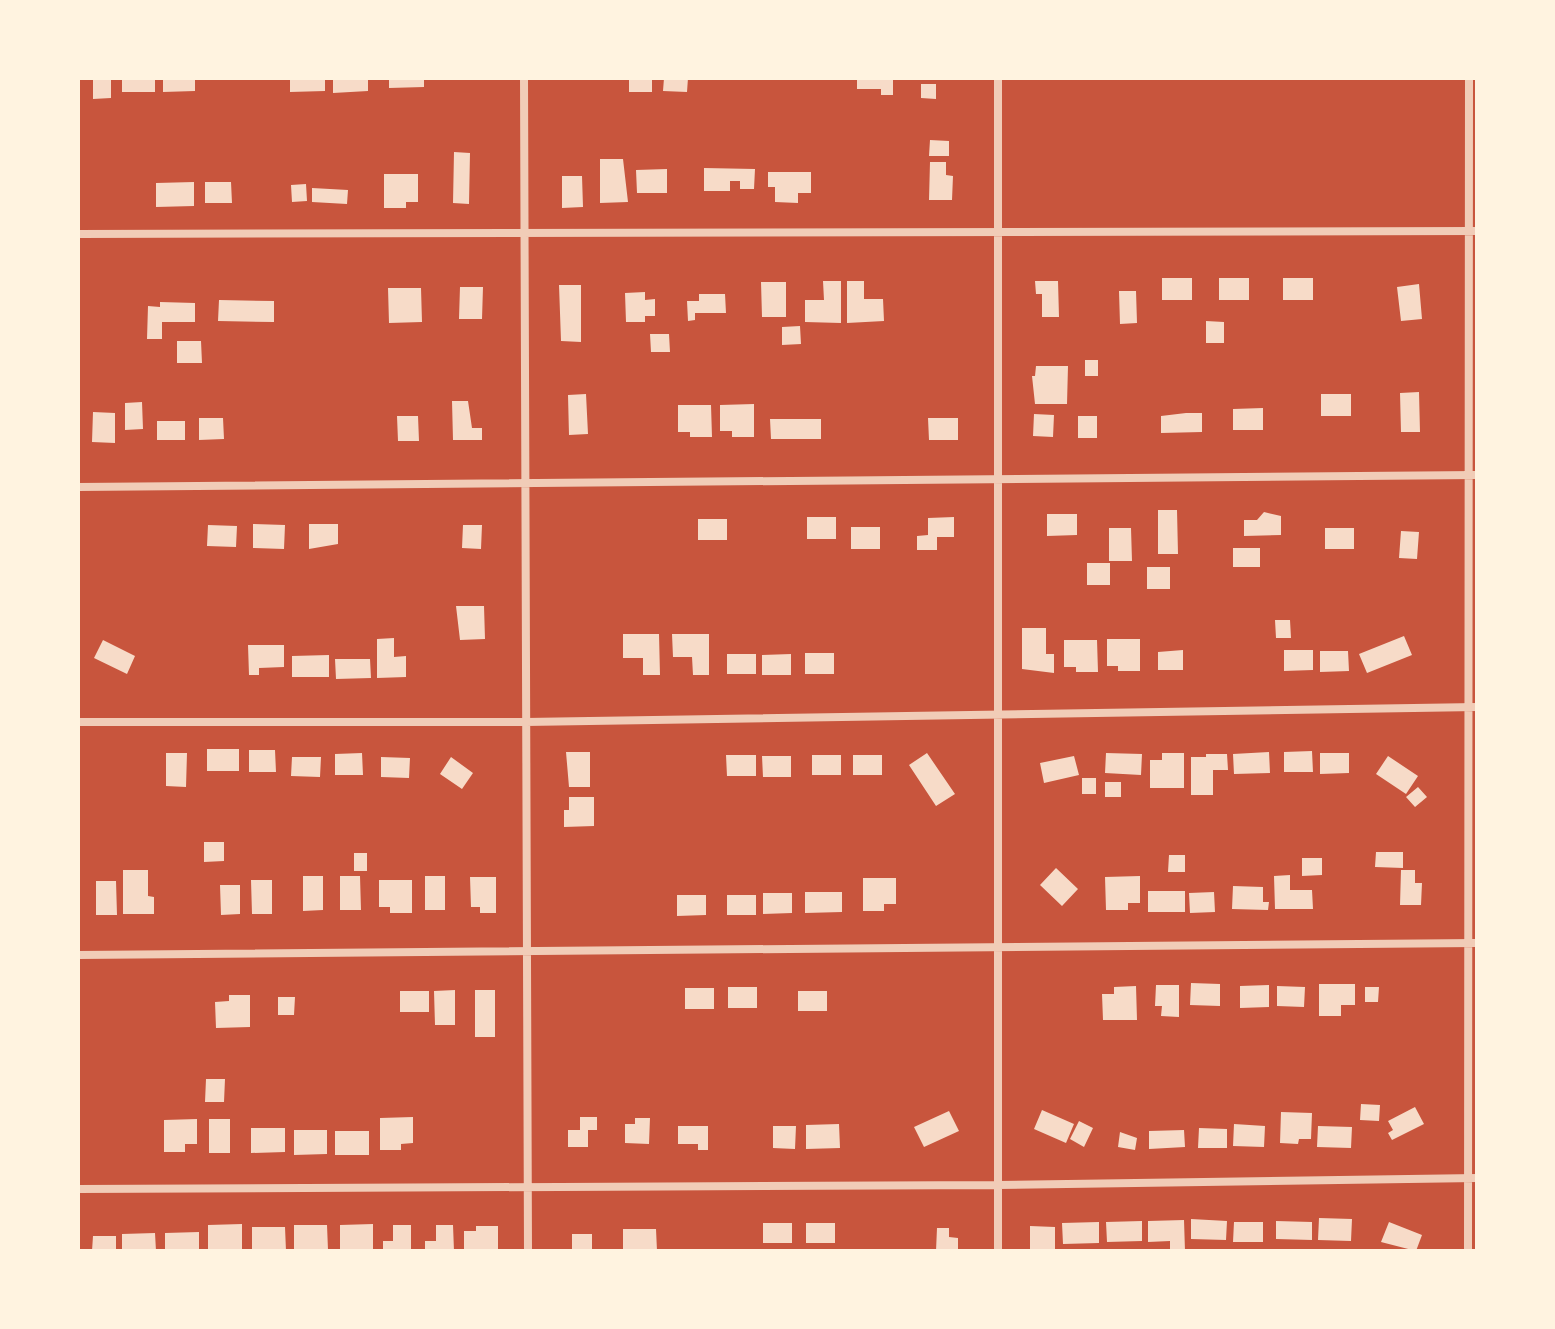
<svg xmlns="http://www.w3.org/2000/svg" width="1555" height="1329" viewBox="0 0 1555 1329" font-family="Jost,sans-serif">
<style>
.building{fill:#f7dbc8}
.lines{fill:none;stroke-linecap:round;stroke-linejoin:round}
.minor{stroke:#f1ccb7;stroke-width:8}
</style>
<rect width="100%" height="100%" fill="#c8553d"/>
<path class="building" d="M93,78H111V98L93,99Z
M122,78H155V92H122Z
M163,78H195V91L163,92Z
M290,78H325V91L290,92Z
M333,78H368V91L333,93Z
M389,78H424V87L389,88Z
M629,78H652V92H629Z
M664,78H688L687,92L663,91Z
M857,78H893V95H881V89H857Z
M921,84H936V99L921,98Z
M930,140L949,141V156H929Z
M454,152L470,153L469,204L453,203Z
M600,159H623L628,202L600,203Z
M930,162H946V175L953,176L952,200H929Z
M704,168L755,169L754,189H740V181H730V191H704Z
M667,169V193H637L636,170Z
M768,172H811V193H798V203L775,202V187H768Z
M384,174H418V202H406V208H384Z
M562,176H582L583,207L562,208Z
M194,182V206L156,207V183Z
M205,182H231L232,203H205Z
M306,184L307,201L292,202L291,185Z
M312,188L348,190L347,204L312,202Z
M1162,278H1192V300H1162Z
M1219,278H1249V300H1219Z
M1283,278H1313V300H1283Z
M823,281H841V323L805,322V300H824Z
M847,281H864V299H883L884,321L847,323Z
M1035,281H1058L1059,317H1042V294H1036Z
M761,282H786V317H762Z
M1419,284L1422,319L1401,321L1397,287Z
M559,285H581V342L561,341Z
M460,287H483L482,319H459Z
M388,288H421L422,322L389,323Z
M1119,291H1136L1137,323L1120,324Z
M645,292V300L655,299V316H645V322H626L625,293Z
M699,294H725L726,313H695V320L688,321L687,301H699Z
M219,300L274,301V322L218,321Z
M160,302L195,303V322H162V339H147L148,306L160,307Z
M1206,321L1224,322V343H1206Z
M800,326L801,344L782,345V327Z
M650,334H669L670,352H651Z
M177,341H201L202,363H177Z
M1085,360H1098V376H1085Z
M1036,366H1068L1067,404H1035L1032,376H1035Z
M1419,392L1420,432H1401L1400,393Z
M586,394L588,434L569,435L568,395Z
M1321,394H1351V416H1321Z
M452,401H468L472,428H482V440H453Z
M142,402L143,429L125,430V403Z
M754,404V437H732V431H720V405Z
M678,405H711L712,437H690V432H678Z
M1263,408V430H1233V409Z
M93,412L115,413V443L92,442Z
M1186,413H1202V432L1161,433V416Z
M1034,414L1054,415L1053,437L1033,436Z
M397,416H418L419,441H398Z
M1078,416H1097V438H1078Z
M199,418H223L224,439L199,440Z
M928,418H958V440H929Z
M770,419H821V439H771Z
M157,421H185V440H157Z
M1158,510H1177L1178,554H1158Z
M1264,512L1281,516V535L1244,536V520H1257Z
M1047,514H1077V535L1047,536Z
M807,517H836V539H807Z
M954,517V537H937V550H917V536L928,535V518Z
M698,519H727V540H698Z
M253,524L285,525L284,549L253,548Z
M309,524H338V544L309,549Z
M208,525L237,526L236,547L207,546Z
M463,525H482L481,549L462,548Z
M851,527H880V549H851Z
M1109,528H1131L1132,561H1109Z
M1325,528H1354V549H1325Z
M1401,531L1419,532L1417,559L1399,558Z
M1233,548H1260V567H1233Z
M1087,563H1110V585H1087Z
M1147,567H1170V589H1147Z
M456,606H484L485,639L460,640Z
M1275,620H1290L1291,638H1276Z
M1022,628H1046V654H1054V673L1022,669Z
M623,634H659L660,675H643V658H623Z
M672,634H709V675H693L692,657H673Z
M1404,636L1412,655L1367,673L1359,654Z
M394,638V657L406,656V677L377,678V639Z
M1107,639H1140V671H1118V666H1107Z
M103,640L135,656L127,674L94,658Z
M1064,640H1097L1098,672H1076V667H1064Z
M248,645H284V667L259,668V675H249Z
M1183,650V670H1158V652Z
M1284,650H1313V670L1284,671Z
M1320,651H1348L1349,671L1320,672Z
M805,653H834V674H805Z
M727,654H756V674H727Z
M791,654V675H762V655Z
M329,655V677H292V656Z
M335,659H370L371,678L336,679Z
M207,749H239V771H207Z
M249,750H275L276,772H249Z
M1312,751L1313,772H1284V752Z
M566,752H590V787H569Z
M1269,752L1270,773L1234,774L1233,754Z
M166,753H187L186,787L166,786Z
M362,753L363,775H335V754Z
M927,753L955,794L936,806L909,765Z
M1106,753L1142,754L1141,775L1105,773Z
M1162,753H1184V788H1150V760H1162Z
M1320,753H1349V773L1320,774Z
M1206,754H1227L1228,770H1213V795H1191V757H1206Z
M726,755H756V776H727Z
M812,755H841V775H812Z
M853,755H882V775H853Z
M762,756H791V777H763Z
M1074,756L1079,775L1044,783L1040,763Z
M1388,756L1418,776L1406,794L1376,774Z
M292,757H321L320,777L291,776Z
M381,757L410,758L409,778L381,777Z
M451,757L473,773L462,789L440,774Z
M1082,778H1096V794H1082Z
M1105,782H1121V797H1105Z
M1418,787L1427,797L1415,807L1406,797Z
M569,797H594V826L564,827V810H569Z
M204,842H224V861L204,862Z
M1376,852H1403V868L1375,867Z
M354,853H367V871H354Z
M1169,855H1185V872H1168Z
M1302,858H1322V875L1302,876Z
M1056,868L1078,889L1062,906L1040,885Z
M123,870H148V896L154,897V914H123Z
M1401,870H1415V883H1422L1421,905H1400Z
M1290,875V890H1312L1313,909H1275L1274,876Z
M303,876H323V910L303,911Z
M340,876H360L361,910H340Z
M425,876H445V910H425Z
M1140,876V903H1128V910H1106L1105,877Z
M470,877H496V913H480V907H471Z
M863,878H896V904H884V911H863Z
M251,880H272V914H252Z
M379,880H412V913H390V907H379Z
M96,881H116L117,915H96Z
M220,885H240V914L221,915Z
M1233,886L1263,887V902H1269L1268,910L1232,909Z
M1148,891H1185V912H1148Z
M805,892H842V912L805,913Z
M1214,892L1215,912L1190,913L1189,893Z
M763,893H792V913L763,914Z
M677,895H706V915L677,916Z
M727,895H756V915H727Z
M1191,983L1220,984V1006L1190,1005Z
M1319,984H1355V1005H1341V1016H1319Z
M1156,985H1179V1017L1161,1016L1162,1006H1155Z
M1269,985V1007L1240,1008V986Z
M1136,986L1137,1020H1103L1102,994H1114V987Z
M1277,986L1305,987L1304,1007L1277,1006Z
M728,987H757V1008H728Z
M1365,987H1379L1378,1002H1365Z
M685,988H714V1009H685Z
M455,990V1025H435L434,991Z
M475,990H495V1037H475Z
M400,991H429V1012H400Z
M798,991H827V1011H798Z
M229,995H250V1027L216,1028L215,1002L229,1001Z
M278,997H295L294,1015H278Z
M206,1079H225L224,1102H205Z
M1361,1104L1380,1105L1379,1121L1360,1120Z
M1415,1107L1424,1124L1392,1140L1388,1133L1393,1130L1388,1121Z
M1042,1110L1074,1124L1066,1143L1034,1129Z
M949,1111L959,1131L924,1147L914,1127Z
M1281,1112L1312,1113L1311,1139H1299L1298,1144L1280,1143Z
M413,1117V1143L401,1144V1150H380V1118Z
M580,1117H597V1130H588V1147H568V1130H580Z
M635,1118H650L649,1144L625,1143V1124H635Z
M197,1119V1144H185V1152H164V1120Z
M209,1119H230V1153H209Z
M1079,1121L1093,1128L1084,1147L1070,1139Z
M839,1124L840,1148L806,1149V1125Z
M1234,1124L1265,1126L1264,1147L1233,1146Z
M678,1126H708V1150H698V1144H678Z
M773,1126H796L795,1149L773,1148Z
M1318,1126L1352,1127L1351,1148L1317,1147Z
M251,1128H285V1152L251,1153Z
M1199,1128L1227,1129V1148H1198Z
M294,1130H327V1154L294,1155Z
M1184,1130L1185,1147L1149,1149V1131Z
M335,1131H369V1155H335Z
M1120,1132L1137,1138L1135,1150L1118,1147Z
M1319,1218L1352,1219L1351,1241L1318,1240Z
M1191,1219L1227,1221L1226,1240L1191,1239Z
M1184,1220L1185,1251H1170V1241L1148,1242V1221Z
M1142,1221V1241L1107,1242L1106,1222Z
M1276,1221L1312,1222V1240L1276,1239Z
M1099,1222V1243L1063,1244L1062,1223Z
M1234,1222H1263V1242H1233Z
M1389,1222L1422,1235L1416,1251L1381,1242Z
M763,1223H792V1243H763Z
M806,1223H835V1243H806Z
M242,1224V1249H208V1225Z
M373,1224V1249H340V1225Z
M294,1225H327L328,1250H294Z
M393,1225H411V1251H383V1241H393Z
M436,1225H453L454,1251H425V1241H436Z
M476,1226H498V1251H464V1231H476Z
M1030,1226L1055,1227V1251H1030Z
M252,1227H285L286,1251H252Z
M937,1228H949V1237L958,1238V1251H936Z
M623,1229H656L657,1251H623Z
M199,1232V1251H165V1233Z
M155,1233L156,1251H122V1234Z
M572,1234H592V1251H572Z
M93,1236H116V1251H92Z"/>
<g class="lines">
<path class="minor" d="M524,78L528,1251
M78,234L1477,231
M78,487L1477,475
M78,722H526L1477,707
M78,955L1477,943
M78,1189L998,1185L1477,1178
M998,1251V78
M1468,1251L1469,78"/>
</g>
<rect width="1555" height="1329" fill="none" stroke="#fff3e0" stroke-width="160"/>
</svg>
